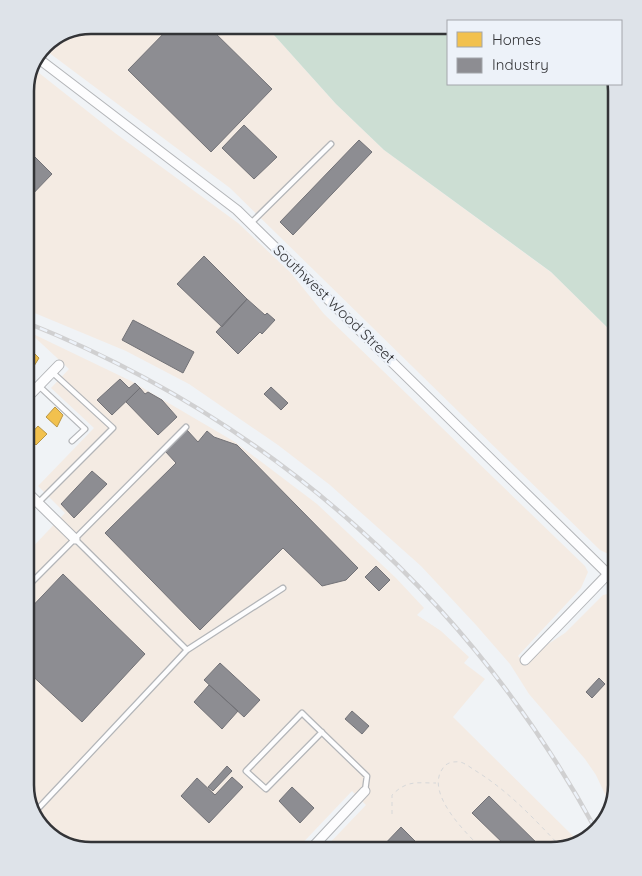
<svg xmlns="http://www.w3.org/2000/svg" width="642" height="876" viewBox="0 0 642 876" font-family="Quicksand,sans-serif">
<style>
.industrial{fill:#f4ebe3}
.green{fill:#ccded3}
.homes{fill:#f2c14e;stroke:#b99747}
.industry{fill:#8d8d92;stroke:#727277}
.lines{fill:none;stroke-linecap:round;stroke-linejoin:round}
.service-casing{stroke:#b3b5b8;stroke-width:7}
.minor-casing{stroke:#b3b5b8;stroke-width:11}
.path{stroke:#d7d8d9;stroke-width:1;stroke-dasharray:4 4;stroke-linecap:butt}
.service{stroke:#fdfdfe;stroke-width:4.5}
.minor{stroke:#fdfdfe;stroke-width:9}
.rail-casing{stroke:#d0d0d1;stroke-width:4.5}
.rail{stroke:#edf2f9;stroke-width:2.5;stroke-dasharray:8;stroke-linecap:butt}
.labels{text-anchor:middle;stroke-width:5;stroke-linejoin:round;paint-order:stroke}
.street-label{font-size:15px;fill:#333437;stroke:#edf2f9}
.rim{fill:none;stroke:#333437;stroke-width:2.5}
</style>
<rect width="100%" height="100%" fill="#f0f3f6"/>
<path class="industrial" d="M91,25H265L336,104L384,150L552,273L617,337V558L600,550L230,188L44,49L47,42Z
M34,69L115,133L238,223L291,273L324,314L585,566L588,572L581,588L518,656L526,665L545,646L565,633L603,595L617,592V785L611,807L596,775L585,759L529,694L510,664L476,625L421,566L330,485L278,445L189,384L126,351L25,309V87Z
M29,332L131,381L235,442L317,504L396,578L424,608L417,615L441,631L469,657L464,663L485,679L453,717L580,843L551,851H322L366,805L352,791L295,851H87L58,842L34,818L25,785V555L65,513L38,486L94,428L51,388L69,369Z"/>
<path class="green" d="M265,25H448V84H615L617,91V337L551,272L384,150L336,104Z"/>
<path class="homes" d="M31,350L39,358L34,366L25,357Z
M55,407L63,415L57,427L46,417Z
M38,426L47,434L36,445L28,437Z"/>
<path class="industry" d="M172,25H207L272,89L211,152L128,70Z
M244,125L277,157L254,179L222,148Z
M359,140L372,152L293,235L280,222Z
M25,147L52,174L25,202Z
M204,256L247,299L222,327L177,284Z
M247,299L265,315L267,313L275,320L262,334L260,332L238,354L216,332Z
M133,320L194,352L183,373L122,340Z
M120,379L129,388L135,383L140,388L112,415L97,400Z
M271,387L288,403L281,410L264,394Z
M140,388L145,394L148,392L162,400L177,417L158,435L126,402Z
M187,430L198,442L207,431L214,437L237,445L358,568L346,580L322,586L283,548L200,630L105,533L176,463L165,451Z
M92,471L107,484L74,518L61,504Z
M376,566L390,580L379,591L365,577Z
M63,574L145,654L82,722L25,669V614Z
M220,663L260,700L244,717L204,680Z
M599,678L605,684L592,698L586,692Z
M209,685L238,711L222,729L194,702Z
M352,711L369,726L362,734L345,719Z
M227,766L232,771L213,791L208,787Z
M232,777L243,787L209,823L181,796L197,778L215,795Z
M292,787L314,808L300,823L279,801Z
M489,796L545,851H511L472,813Z
M401,827L425,851H382L380,849Z"/>
<g class="lines">
<g class="service-casing">
<path id="service" d="M251,223L331,144
M39,386L85,429L72,441
M38,503L113,428L52,372
M25,509L34,499
M75,539L187,650L283,588
M25,589L186,427
M322,732L266,789L246,771L302,713L307,718L367,776L365,791
M33,814L187,650"/>
</g>
<g class="minor-casing">
<path id="minor" d="M39,59L237,210L608,574L525,660
M25,400L59,365
M25,490L75,539
M309,851L365,791"/>
</g>
<path class="path" d="M614,568L617,565
M392,814V795C407,780 416,783 436,783
M484,851C467,834 424,793 443,768C446,763 453,761 460,762C465,763 471,768 476,771C511,793 534,819 562,848"/>
<use href="#service" class="service"/>
<use href="#minor" class="minor"/>
<g class="rail-casing">
<path id="rail" d="M25,322C271,420 470,598 596,830"/>
</g>
<use href="#rail" class="rail"/>
</g>
<g class="labels">
<g class="street-label">
<text transform="translate(334 304) rotate(44)" y="5">Southwest Wood Street</text>
</g>
</g>
<path d="M0 0H642V876H0ZM91 34H551A57 57 0 0 1 608 91V785A57 57 0 0 1 551 842H91A57 57 0 0 1 34 785V91A57 57 0 0 1 91 34Z" fill="#dee3e9" fill-rule="evenodd"/>
<path class="rim" d="M91 34H551A57 57 0 0 1 608 91V785A57 57 0 0 1 551 842H91A57 57 0 0 1 34 785V91A57 57 0 0 1 91 34Z"/>
<rect x="447" y="20" width="175" height="65" fill="#edf2f9" stroke="#a3a6ab"/>
<rect x="457" y="32" width="25" height="15" fill="#f2c14e" stroke="#a3a6ab"/>
<text x="492" y="45" font-size="15" fill="#333437">Homes</text>
<rect x="457" y="58" width="25" height="15" fill="#8d8d92" stroke="#a3a6ab"/>
<text x="492" y="70" font-size="15" fill="#333437">Industry</text>
</svg>
